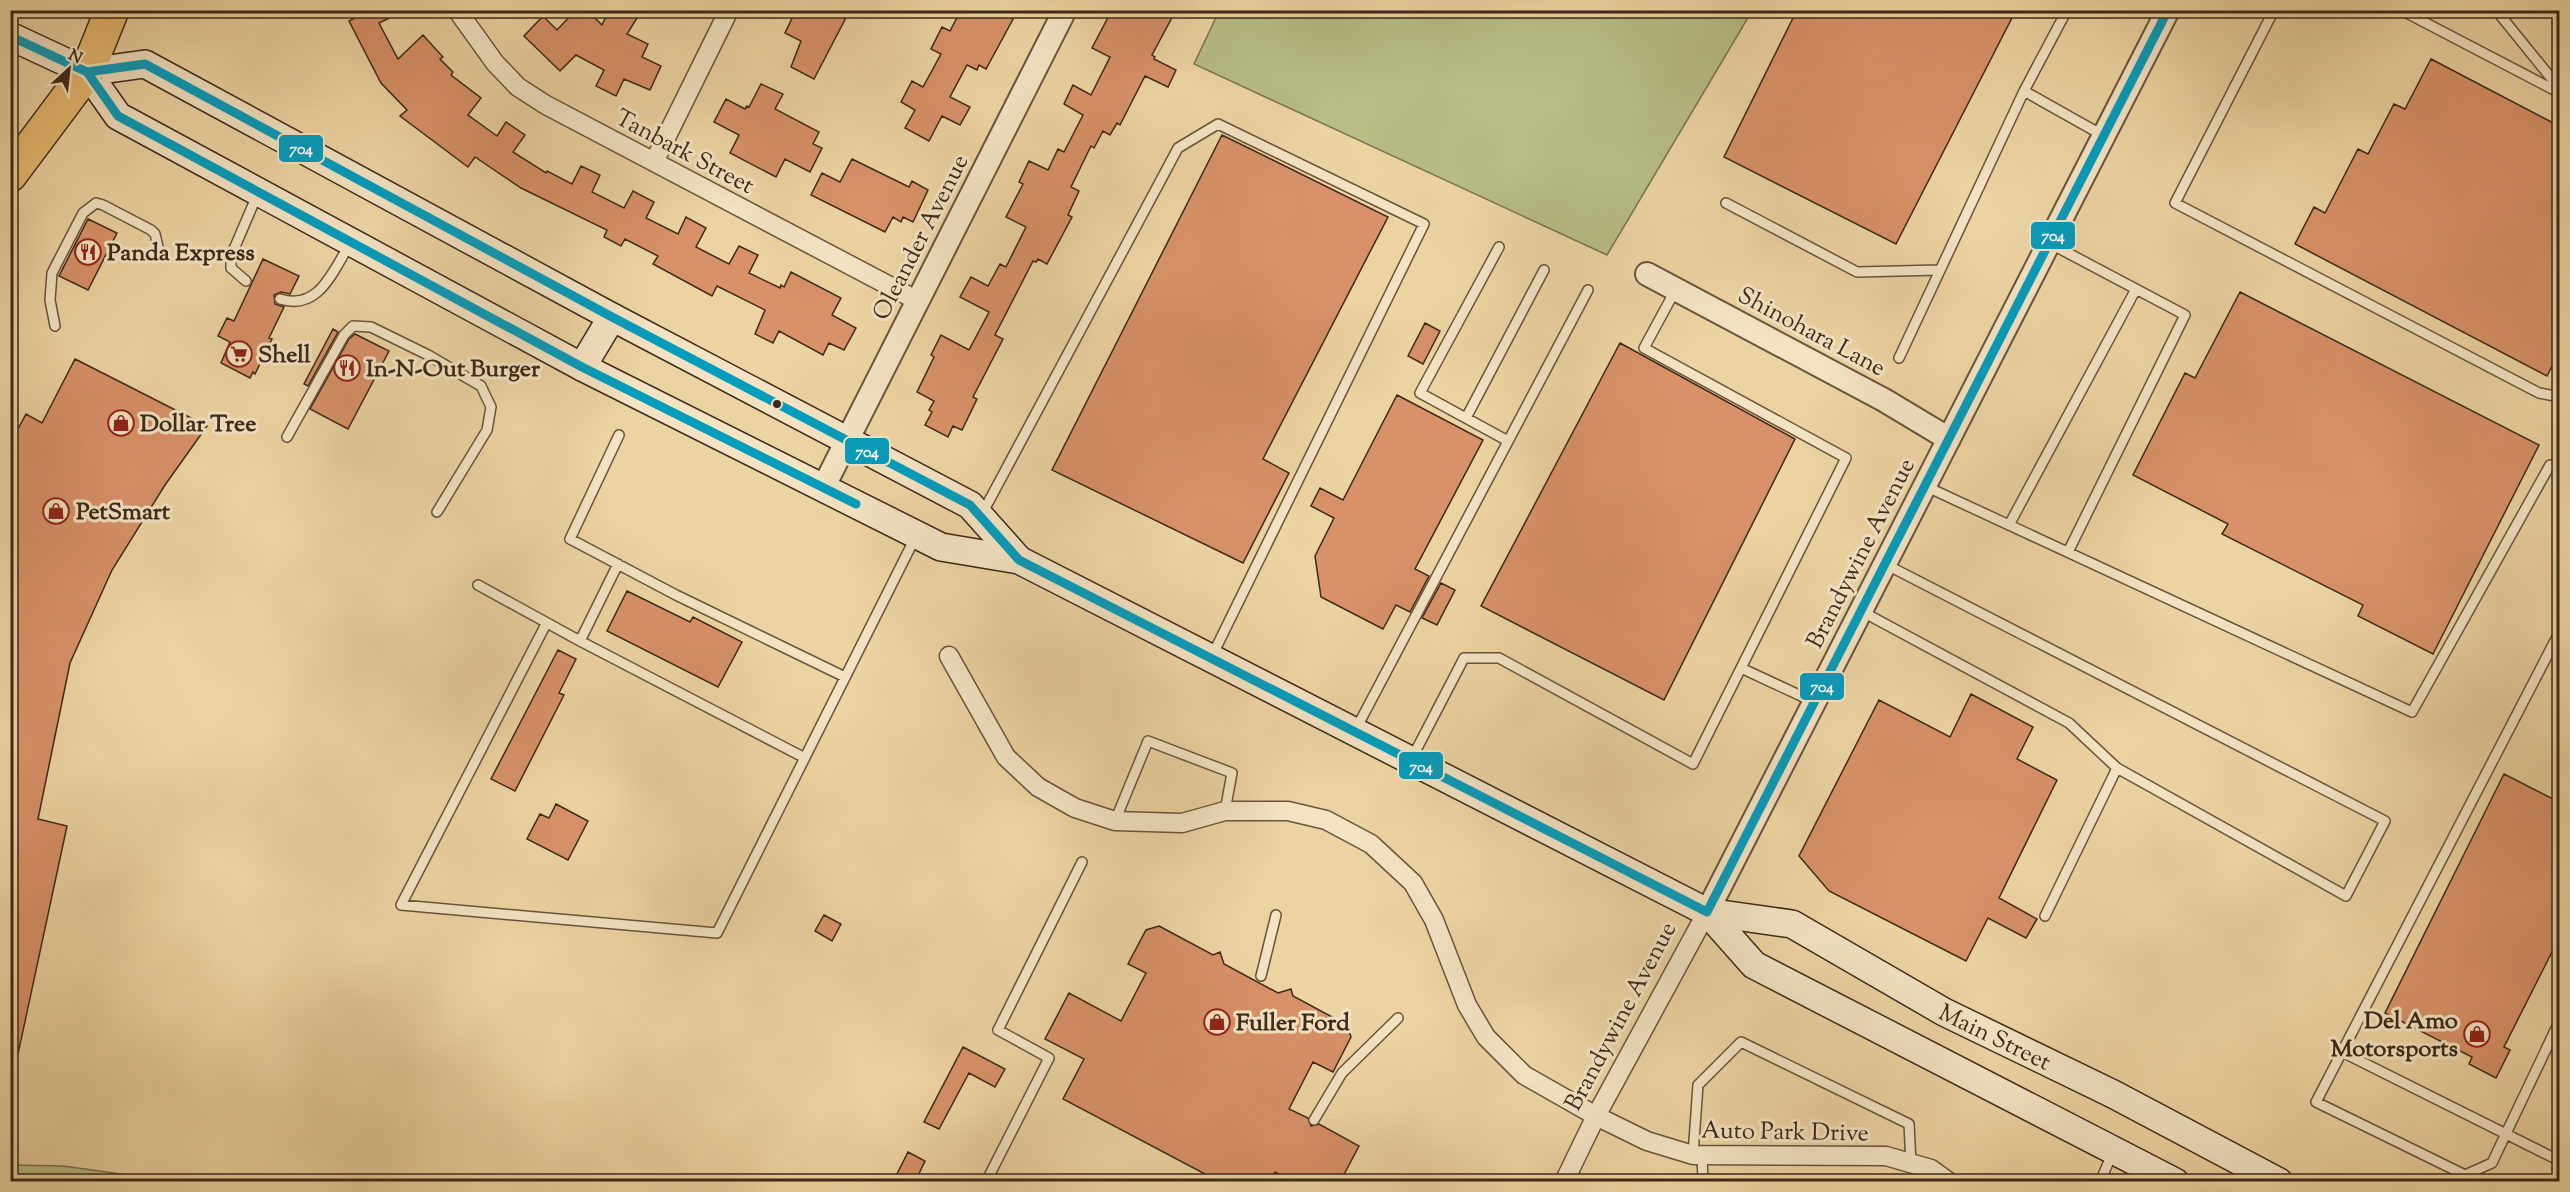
<svg xmlns="http://www.w3.org/2000/svg" width="2570" height="1192" viewBox="0 0 2570 1192" font-family="'Sorts Mill Goudy',serif">
<style>
.green{fill:#b7bd85;stroke:#7a734f;stroke-width:1.5}
.building{fill:#d89168;stroke:#3c2919;stroke-width:1.5}
.lines{fill:none;stroke-linecap:round;stroke-linejoin:round}
.service-casing{stroke:#68543b;stroke-width:12}
.minor-casing{stroke:#68543b;stroke-width:21}
.tertiary-casing{stroke:#68543b;stroke-width:26}
.secondary-casing{stroke:#3c2919;stroke-width:30}
.motorway-casing{stroke:#3c2919;stroke-width:36}
.service{stroke:#f3e3c3;stroke-width:9}
.minor{stroke:#f3e3c3;stroke-width:18}
.tertiary{stroke:#f3e3c3;stroke-width:22}
.secondary{stroke:#f3e3c3;stroke-width:27}
.motorway{stroke:#e6ba71;stroke-width:33}
.bus-1-casing{stroke:#f3e3c3;stroke-width:14}
.bus-1{stroke:#069cbc;stroke-width:9}
.bus-dot{fill:#3c2919;stroke:#f3e3c3;stroke-width:2}
.labels{text-anchor:middle;stroke-width:6;stroke-linejoin:round;paint-order:stroke}
.street-label{font-size:24px;fill:#3c2919;stroke:#f3e3c3}
.poi-label{font-size:24px;font-weight:bold;fill:#3c2919;stroke:#f3e3c3;text-anchor:start}
.line-badge{stroke:#f3e3c3;stroke-width:2}
.badge-label{font-size:16px;text-anchor:middle;font-weight:bold;fill:#fff}
</style>
<rect width="100%" height="100%" fill="#ecd4a2"/>
<filter id="stains"><feTurbulence type="fractalNoise" baseFrequency=".00333" numOctaves="4"/><feColorMatrix values="0 0 0 0 .2 0 0 0 0 .09 0 0 0 0 .02 0 0 0 .5 -.17"/></filter>
<radialGradient id="worn" r=".72"><stop offset=".6" stop-color="#630" stop-opacity="0"/><stop offset="1" stop-color="#630" stop-opacity=".3"/></radialGradient>
<path class="green" d="M1219,11V10L1752,11L1607,255L1194,64Z
M11,1165L63,1166L172,1181H11Z"/>
<path class="building" d="M369,10H405L379,23L398,59L423,35L443,57L440,59L453,72L451,75L481,98L468,115L497,136L506,122L525,135L513,152L546,173L547,171L572,184L581,166L600,175L592,192L624,208L633,191L654,202L646,218L678,234L686,217L706,228L696,247L729,264L739,246L758,255L749,273L780,288L781,285L784,287L791,272L841,298L832,315L856,328L844,350L829,343L823,355L779,331L773,343L755,334L765,310L717,286L712,296L653,264L658,256L625,239L621,246L604,237L607,230L521,188L475,157L468,167L400,116L407,110L381,83L349,21Z
M576,10H587L602,25L609,10H642L627,34L648,44L642,57L661,66L650,90L624,79L616,96L596,86L604,70L576,55L560,71L524,36L543,16L557,30Z
M796,10H850L814,79L791,67L801,41L785,33Z
M961,10H1018L986,69L979,65L977,70L967,65L950,97L970,107L960,125L942,116L929,141L905,128L915,110L901,102L912,81L923,87L941,54L931,49L942,27L950,31Z
M1112,10H1176L1152,55L1155,57L1154,59L1176,70L1168,87L1145,76L1120,125L1117,123L1110,135L1103,131L1094,148L1091,146L1071,187L1079,191L1068,215L1072,217L1047,264L1038,259L1036,262L1033,261L995,335L1003,339L973,397L977,399L962,430L953,426L948,437L925,425L932,412L929,410L934,401L917,392L934,357L931,355L941,335L969,350L989,312L960,297L971,277L988,286L1000,264L1006,267L1026,227L1006,217L1023,184L1019,182L1029,161L1048,170L1058,149L1064,152L1083,115L1064,104L1073,85L1091,95L1110,57L1092,48Z
M1797,10H2016L1896,244L1724,157Z
M2431,59L2559,126V352L2547,376L2295,244L2314,207L2325,213L2358,149L2368,154L2394,104L2405,109Z
M761,84L783,94L775,109L819,132L813,144L822,148L810,172L785,159L776,177L730,153L739,135L714,122L726,99L745,109L747,106L749,107Z
M1222,135L1388,217L1263,459L1289,473L1243,563L1052,470Z
M852,159L909,187L912,181L928,190L913,222L903,217L901,222L893,217L885,232L811,195L822,173L840,182Z
M88,219L117,233L88,290L59,276Z
M263,259L299,276L290,294L281,292L274,295L275,304L284,307L269,338L272,339L255,374L253,372L250,378L221,363L230,342L218,336L227,318L234,321Z
M2240,292L2539,445L2433,654L2358,616L2363,605L2222,534L2228,524L2133,475L2185,373L2195,378Z
M1425,323L1440,331L1423,364L1408,356Z
M333,329L338,332L308,386L304,384Z
M355,334L389,351L348,429L310,409L349,339Z
M1620,343L1795,439L1664,700L1481,606Z
M75,359L207,426L165,485L112,570L70,663L38,819L67,826L18,1054L10,1053V444L26,414L42,423Z
M1397,395L1483,440L1415,569L1429,576L1410,612L1396,605L1383,629L1321,597L1315,556L1334,518L1311,506L1320,488L1343,500Z
M1441,583L1455,590L1437,625L1422,618Z
M627,591L690,622L693,617L742,642L718,687L607,631Z
M558,650L576,659L559,693L564,695L515,791L491,779Z
M1971,694L2033,727L2017,759L2057,780L1999,898L2037,919L2026,938L1988,918L1966,961L1829,891L1799,856L1879,700L1950,737Z
M2504,774L2559,802V938L2504,1047L2510,1050L2496,1078L2469,1064L2472,1057L2385,1013Z
M556,804L588,821L568,860L527,839L540,814L549,818Z
M824,915L841,924L832,941L815,931Z
M1159,926L1213,955L1220,952L1224,964L1278,993L1291,989L1293,996L1347,1025L1351,1037L1333,1072L1313,1062L1289,1109L1308,1118L1311,1126L1319,1124L1359,1146L1340,1182H1293L1275,1172L1270,1182H1220L1063,1099L1084,1059L1045,1039L1069,993L1121,1021L1146,973L1128,964L1146,930Z
M963,1047L1005,1069L995,1087L969,1073L939,1129L924,1122Z
M908,1152L925,1161L915,1182H893Z"/>
<g class="lines">
<g class="service-casing">
<path id="service" d="M2067,10L2024,91L2104,136
M2274,10L2175,203L2539,393L2560,397
M2401,10L2560,93
M2496,10L2560,89
M1726,203L1857,272L1940,270
M2049,243L2185,315L2068,552
M1499,247L1420,393L1508,441
M246,281L231,268V256L258,193
M280,299C319,311 332,272 350,244
M55,326L50,300L52,273L83,213L96,203L103,205L151,230L155,234L159,251
M1899,358L2024,91
M1466,418L1544,270
M619,435L570,539L676,595L845,677
M287,437L344,335L353,326L371,327L428,355L481,386L491,407L487,430L437,512
M1925,486L2412,712L2550,465
M982,514L1178,148L1218,124L1424,224L1212,656
M2009,525L2136,289
M478,585L580,641L618,564
M1861,611L2069,723L2117,768L2346,896L2385,821L1885,564
M546,624L401,905L717,933L915,538
M2560,631L2316,1102L2465,1175L2492,1163L2560,1020
M580,641L805,758
M1741,668L1814,702
M1356,729L1588,290
M1412,758L1464,658H1499L1693,764L1846,458L1644,348L1676,289
M1115,821L1148,741L1232,773L1225,811
M2045,916L2117,768
M1261,976L1276,915
M2342,1052L2560,1161
M1314,1120L1342,1073L1398,1018
M1693,1155L1698,1085L1741,1042L1909,1124L1911,1164
M1702,1155L1703,1182
M986,1182L1049,1058L998,1030L1082,862
M2100,1182L2112,1154"/>
</g>
<g class="minor-casing">
<path id="minor" d="M457,10L495,63L518,87L546,105L918,301
M654,162L729,10
M949,656L1006,757L1038,787L1075,808L1115,821L1182,823L1225,811H1288L1326,820L1371,844L1413,883L1434,920L1467,1005L1486,1037L1524,1075L1596,1116L1647,1141L1693,1155L1886,1156L1931,1169L1949,1182
M1564,1182L1596,1116L1707,912"/>
</g>
<g class="tertiary-casing">
<path id="tertiary" d="M1647,274L1884,400L1949,439
M823,488L1065,10
M1707,912L2168,10"/>
</g>
<g class="secondary-casing">
<g id="secondary">
<path id="s1" d="M10,36L87,72L118,116L582,367L941,547L1019,560L1707,912L1792,924L1944,1012L2113,1094L2279,1182"/>
<path d="M87,72L145,64L612,317L970,505L1019,560"/>
<path d="M582,367L612,317"/>
<path d="M1707,912L1754,965L2175,1182"/>
</g>
</g>
<g class="motorway-casing">
<path id="motorway" d="M10,175L87,72L112,10"/>
</g>
<use href="#service" class="service"/>
<use href="#minor" class="minor"/>
<use href="#tertiary" class="tertiary"/>
<use href="#secondary" class="secondary"/>
<use href="#motorway" class="motorway"/>
<g class="bus-1-casing">
<path id="bus-1" d="M10,36L87,72L145,64L612,317L970,505L1019,560L1707,912
M48,54L87,72L118,116L582,367L856,504
M1707,912L2168,10"/>
</g>
<use href="#bus-1" class="bus-1"/>
</g>
<defs>
<g id="restaurant-ring" transform="scale(1.35)"><circle r="9.5" fill="#f3e3c3" stroke="#8f2418" stroke-width="1.5"/><path d="M-5-6h1v4h1v-4h1v4h1v-4h1v5L-1.5 .5V6h-2V.5L-5-1ZM5-6V6H3V1.5H1.5Q1.5-4 5-6Z" fill="#8f2418"/></g>
<g id="supermarket-ring" transform="scale(1.35)"><circle r="9.5" fill="#f3e3c3" stroke="#8f2418" stroke-width="1.5"/><path d="M-6-5.5h2.5l.6 2H6L4.5 2H-2.5L-4.4-4H-6ZM-1.5 3.2a1.3 1.3 0 1 0 .1 0ZM3 3.2a1.3 1.3 0 1 0 .1 0Z" fill="#8f2418"/></g>
<g id="shop-ring" transform="scale(1.35)"><circle r="9.5" fill="#f3e3c3" stroke="#8f2418" stroke-width="1.5"/><path d="M-5-2.5h2.3a2.7 3.5 0 0 1 5.4 0H5L5.5 6h-11ZM-1.5-2.5h3a1.5 2.3 0 0 0-3 0Z" fill="#8f2418"/></g>
</defs>
<g fill-rule="evenodd">
<use href="#restaurant-ring" x="88" y="252"/>
<use href="#supermarket-ring" x="239" y="354"/>
<use href="#restaurant-ring" x="347" y="368"/>
<use href="#shop-ring" x="121" y="423"/>
<use href="#shop-ring" x="56" y="511"/>
<use href="#shop-ring" x="1217" y="1022"/>
<use href="#shop-ring" x="2477" y="1034"/>
</g>
<circle class="bus-dot" cx="777" cy="404" r="5"/>
<g class="labels">
<g class="street-label">
<text transform="translate(685 151) rotate(28)" y="8">Tanbark Street</text>
<text transform="translate(920 237) rotate(-63)" y="8">Oleander Avenue</text>
<text transform="translate(1812 331) rotate(28)" y="8">Shinohara Lane</text>
<text transform="translate(1860 553) rotate(-63)" y="8">Brandywine Avenue</text>
<text transform="translate(1620 1016) rotate(-62)" y="8">Brandywine Avenue</text>
<text dy="8" stroke="none"><textPath href="#s1" startOffset="2238">Main Street</textPath></text>
<text transform="translate(1785 1131) rotate(1)" y="8">Auto Park Drive</text>
</g>
<g class="poi-label">
<text x="107" y="260">Panda Express</text>
<text x="258" y="362">Shell</text>
<text x="366" y="376">In-N-Out Burger</text>
<text x="140" y="431">Dollar Tree</text>
<text x="76" y="519">PetSmart</text>
<text x="2458" y="1028" text-anchor="end">Del Amo<tspan x="2458" dy="28">Motorsports</tspan></text>
<text x="1236" y="1030">Fuller Ford</text>
</g>
</g>
<g class="line-badge">
<rect x="278" y="134" width="46" height="29" rx="6" fill="#069cbc"/>
<rect x="2030" y="221" width="46" height="29" rx="6" fill="#069cbc"/>
<rect x="844" y="437" width="46" height="28" rx="6" fill="#069cbc"/>
<rect x="1799" y="672" width="46" height="29" rx="6" fill="#069cbc"/>
<rect x="1398" y="751" width="46" height="29" rx="6" fill="#069cbc"/>
</g>
<g class="badge-label">
<text x="301" y="154">704</text>
<text x="2053" y="241">704</text>
<text x="867" y="457">704</text>
<text x="1822" y="692">704</text>
<text x="1421" y="772">704</text>
</g>
<rect width="2570" height="1192" fill="none" stroke="#ecd4a2" stroke-width="36"/>
<rect x="12" y="12" width="2546" height="1168" fill="none" stroke="#3c2919" stroke-width="3"/>
<rect x="18" y="18" width="2534" height="1156" fill="none" stroke="#3c2919" stroke-width="1.5"/>
<g transform="translate(69 69) rotate(27)" stroke="#f3e3c3" stroke-width="4.5" paint-order="stroke">
<path d="M0-4.5L10 22L0 15L-10 22Z" fill="#3c2919"/>
<text y="-9" font-size="16" font-weight="bold" text-anchor="middle" fill="#3c2919">N</text>
</g>
<rect width="100%" height="100%" filter="url(#stains)"/>
<rect width="100%" height="100%" fill="url(#worn)"/>
</svg>
